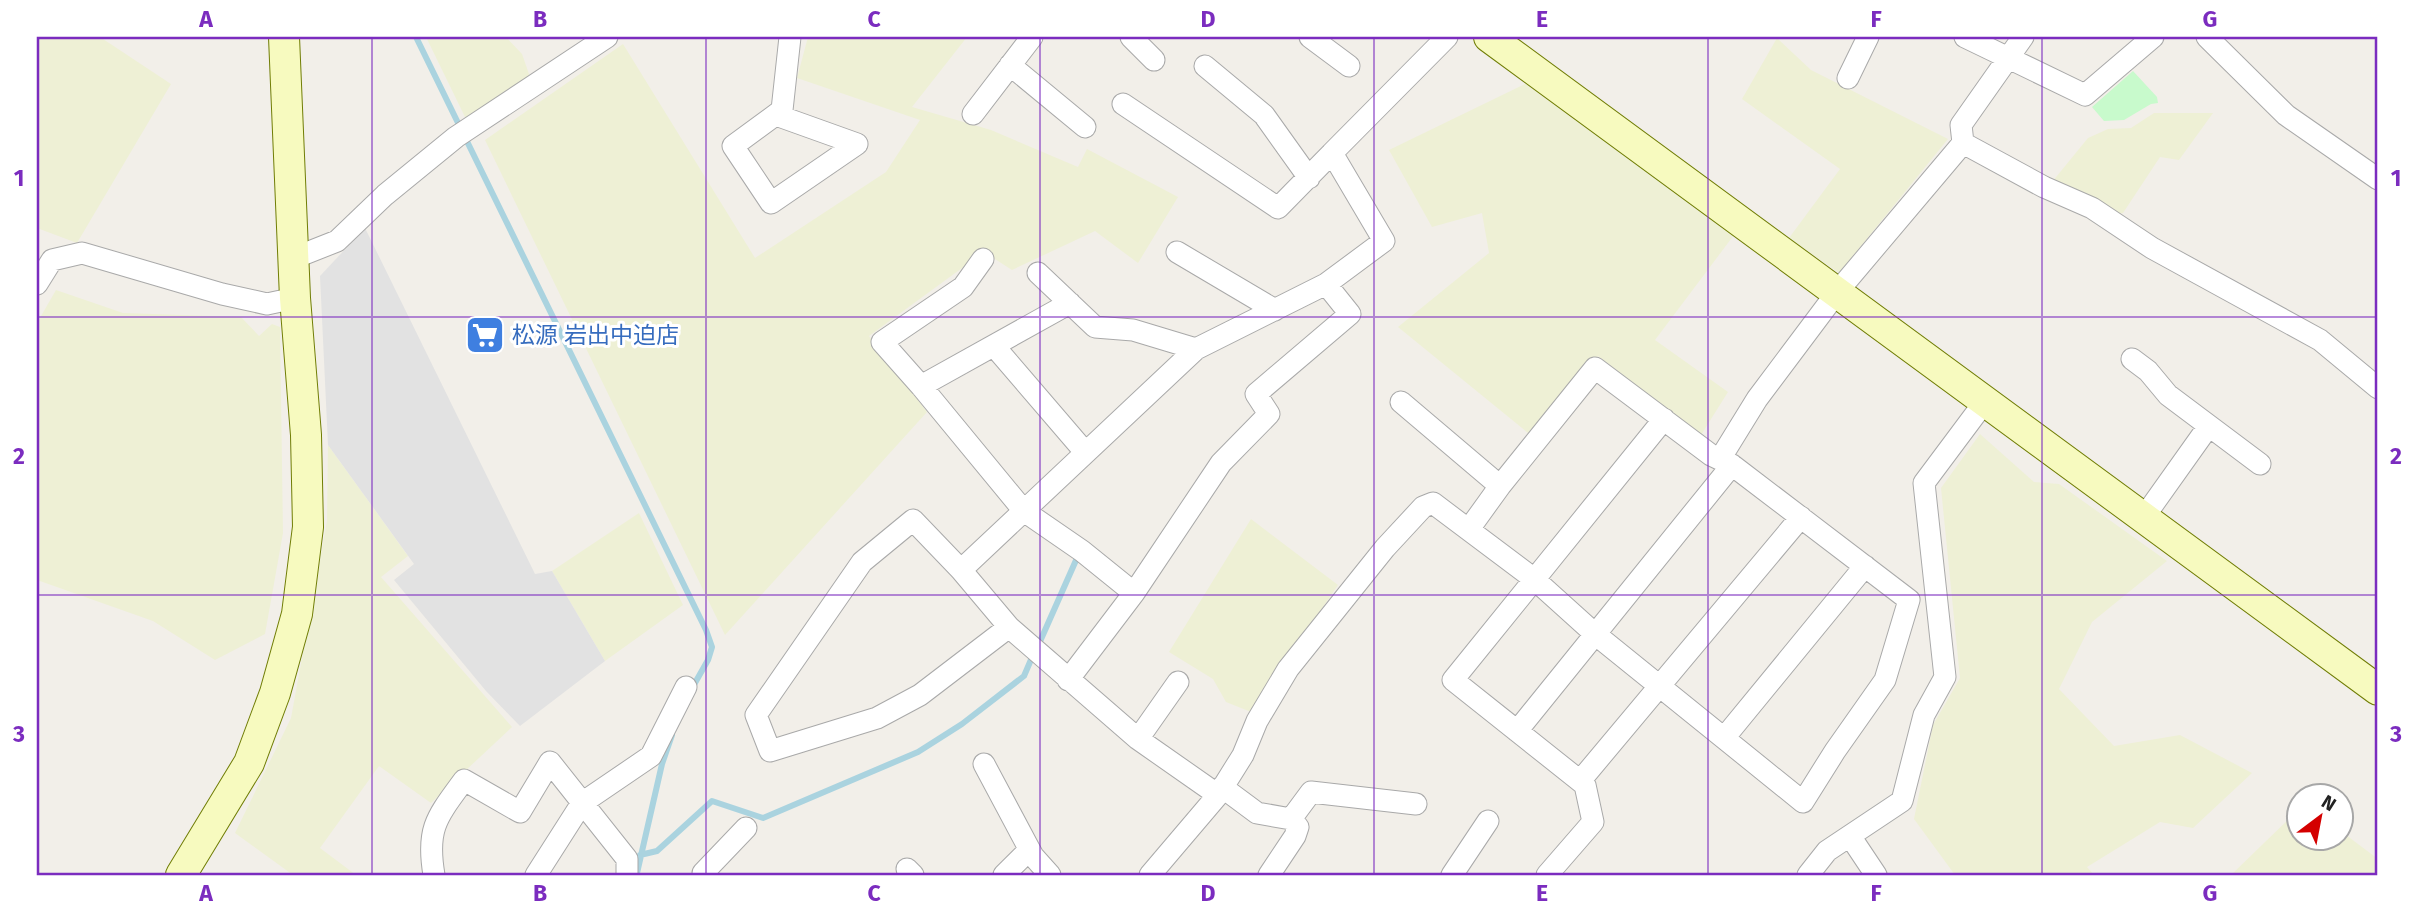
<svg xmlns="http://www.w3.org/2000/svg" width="2415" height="912" viewBox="0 0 2415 912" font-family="'Fira Sans','Noto Sans JP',sans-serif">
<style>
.farmland{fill:#eef0d5}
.park{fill:#c8facc}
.parking{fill:#e2e2e2}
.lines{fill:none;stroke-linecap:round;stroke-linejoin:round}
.stream{stroke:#aad3df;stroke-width:6}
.street-casing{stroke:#a9a9a9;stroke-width:23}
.secondary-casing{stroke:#707d05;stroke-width:32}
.street{stroke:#fff;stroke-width:21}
.secondary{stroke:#f7fabf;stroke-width:30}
.grid{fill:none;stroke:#7b2cbf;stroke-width:2;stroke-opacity:0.55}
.labels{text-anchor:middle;stroke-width:6;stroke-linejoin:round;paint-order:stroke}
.shop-label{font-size:23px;fill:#366cbe;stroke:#fff;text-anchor:start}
.neatline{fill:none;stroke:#7b2cbf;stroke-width:2.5}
.grid-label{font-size:23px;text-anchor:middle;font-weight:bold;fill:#7b2cbf}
</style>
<rect width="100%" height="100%" fill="#f2efe9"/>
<path class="farmland" d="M37,37H100L171,84L77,243L37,228Z
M426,37H506L522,54L530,77L466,119Z
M808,37H967L912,107L991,130L1078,167L1087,149L1178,197L1138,263L1095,231L1012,270L984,252L869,336L927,412L725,635L485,140L623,44L755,258L886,172L920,120L797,78Z
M1777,38L1811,70L1948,139L1839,273L1789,238L1840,169L1742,99Z
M1533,80L1737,231L1655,340L1728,392L1701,435L1598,356L1528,433L1398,327L1489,253L1482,213L1432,227L1389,150Z
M2154,113H2213L2179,160L2160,157L2123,213L2113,214L2052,182L2088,138L2108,129L2131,128Z
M56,290L123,313L241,317L259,336L272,324L280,327L283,533L265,634L215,660L153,621L37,580V323Z
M1980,434L2034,482L2059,484L2167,561L2092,622L2059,689L2114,746L2180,735L2252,773L2193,828L2160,822L2087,867L2094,875H1955L1914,819L1933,725L1960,678L1941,488Z
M328,445L408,556L381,577L512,727L431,803L379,766L320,848L356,875H293L235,833L291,718L327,521Z
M639,513L683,605L605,661L552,571Z
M1251,519L1338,585L1251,712L1226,702L1213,679L1169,652Z
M2299,809L2300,838H2342V832L2378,859V875H2231Z"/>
<path class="park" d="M2133,71L2157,97L2158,103L2151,104L2124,120L2104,121L2092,107Z"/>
<path class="parking" d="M365,228L535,574L552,571L605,661L520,726L486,691L394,580L414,564L328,445L320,276Z"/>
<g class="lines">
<path class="stream" d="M416,37L706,630L712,647L708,660L691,690
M1038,646L1077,558
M640,855L657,851L712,801L763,818L918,752L962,724L1024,676L1033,655
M637,873L662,764L672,735"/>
<g class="street-casing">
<path id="street" d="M790,37L782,110L733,146L771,203L857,144
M1131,37L1154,60
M1310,37L1349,66
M1965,37L2085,95L2153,37
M2207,37L2286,115L2378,179
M1010,65L1085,127
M1205,66L1264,115L1309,178
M1848,78L1868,37
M1123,104L1278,208L1332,153
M973,114L1032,37
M776,115L857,144
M1963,143L1961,125L2023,37
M1177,252L1275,310
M294,258L337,241L385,195L456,137L607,37
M983,259L963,287L882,342L921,386L1070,303
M1038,273L1095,327L1133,330L1196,349
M37,284L52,260L82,253L222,294L267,304L295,298
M994,346L1085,452
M2132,359L2148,371L2168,395L2260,464
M921,386L1024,511L1082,551L1134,593
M1401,402L1500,486
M1720,459L1757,399L1838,291L1963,143L2044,187L2092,208L2152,248L2320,340L2378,388
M2144,517L2208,427
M961,570L1196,349L1326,284L1384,241L1332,153L1447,37
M1009,627L920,695L877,718L770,751L756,715L862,562L913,520L961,570L1009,627L1138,739L1218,795
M1068,680L1134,593L1221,463L1269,414L1256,394L1350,314L1326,284
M1517,731L1732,465
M1724,738L1865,566
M1138,739L1178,682
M984,764L1033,856L1050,875
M1580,781L1801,517
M1222,787L1257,813L1291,819L1311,792L1416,804
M1850,836L1876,875
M907,869L913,875
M434,875C426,828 437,817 464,780L520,812L550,762L627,859V875
M536,875L582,803L651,756L686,687
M705,875L703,873L746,828
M1004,875L1029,850
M1150,875L1218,795L1243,755L1257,721L1288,669L1385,548L1423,507L1433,503L1534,579L1595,634L1803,802L1835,751L1885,680L1909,600L1732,465L1711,455L1595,368L1500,486L1469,529
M1269,875L1295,836L1298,827L1291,819
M1452,875L1488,821
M1547,875L1593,822L1585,785L1453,680L1664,419
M1808,875L1827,851L1902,801L1924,715L1945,677L1924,483L1986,400"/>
</g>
<g class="secondary-casing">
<path id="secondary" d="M1489,37L2378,690
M181,875L249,763L275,693L297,614L308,527L306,435L295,298L284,37"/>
</g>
<use href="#street" class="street"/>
<use href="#secondary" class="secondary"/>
</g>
<path class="grid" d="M372,37V875M706,37V875M1040,37V875M1374,37V875M1708,37V875M2042,37V875M37,317H2378M37,595H2378"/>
<defs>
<g id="supermarket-square" transform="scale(2.0125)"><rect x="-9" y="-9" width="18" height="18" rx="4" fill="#3f7fe0" stroke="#fff"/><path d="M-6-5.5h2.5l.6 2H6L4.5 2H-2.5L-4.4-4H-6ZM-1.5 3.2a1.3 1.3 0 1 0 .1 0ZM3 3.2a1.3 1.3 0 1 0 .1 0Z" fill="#fff"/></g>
</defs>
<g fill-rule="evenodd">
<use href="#supermarket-square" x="485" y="335"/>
</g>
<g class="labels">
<g class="shop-label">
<text x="512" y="343">松源 岩出中迫店</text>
</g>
</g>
<rect width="2415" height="912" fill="none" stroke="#ffffff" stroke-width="77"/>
<g transform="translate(2320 817) rotate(32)"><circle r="33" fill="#ffffff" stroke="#a7a7a7" stroke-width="2"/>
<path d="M0-5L12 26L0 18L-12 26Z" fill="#d40000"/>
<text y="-10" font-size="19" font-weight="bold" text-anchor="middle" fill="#222222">N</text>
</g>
<rect x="38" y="38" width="2338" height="836" class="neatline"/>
<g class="grid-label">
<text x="206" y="27">A</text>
<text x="540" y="27">B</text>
<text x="874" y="27">C</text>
<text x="1208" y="27">D</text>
<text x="1542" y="27">E</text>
<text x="1876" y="27">F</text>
<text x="2210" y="27">G</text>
<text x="19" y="186">1</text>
<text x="2396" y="186">1</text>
<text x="19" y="464">2</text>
<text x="2396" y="464">2</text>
<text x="19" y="742">3</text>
<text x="2396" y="742">3</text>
<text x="206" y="901">A</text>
<text x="540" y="901">B</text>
<text x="874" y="901">C</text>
<text x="1208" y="901">D</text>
<text x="1542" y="901">E</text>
<text x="1876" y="901">F</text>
<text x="2210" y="901">G</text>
</g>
</svg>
